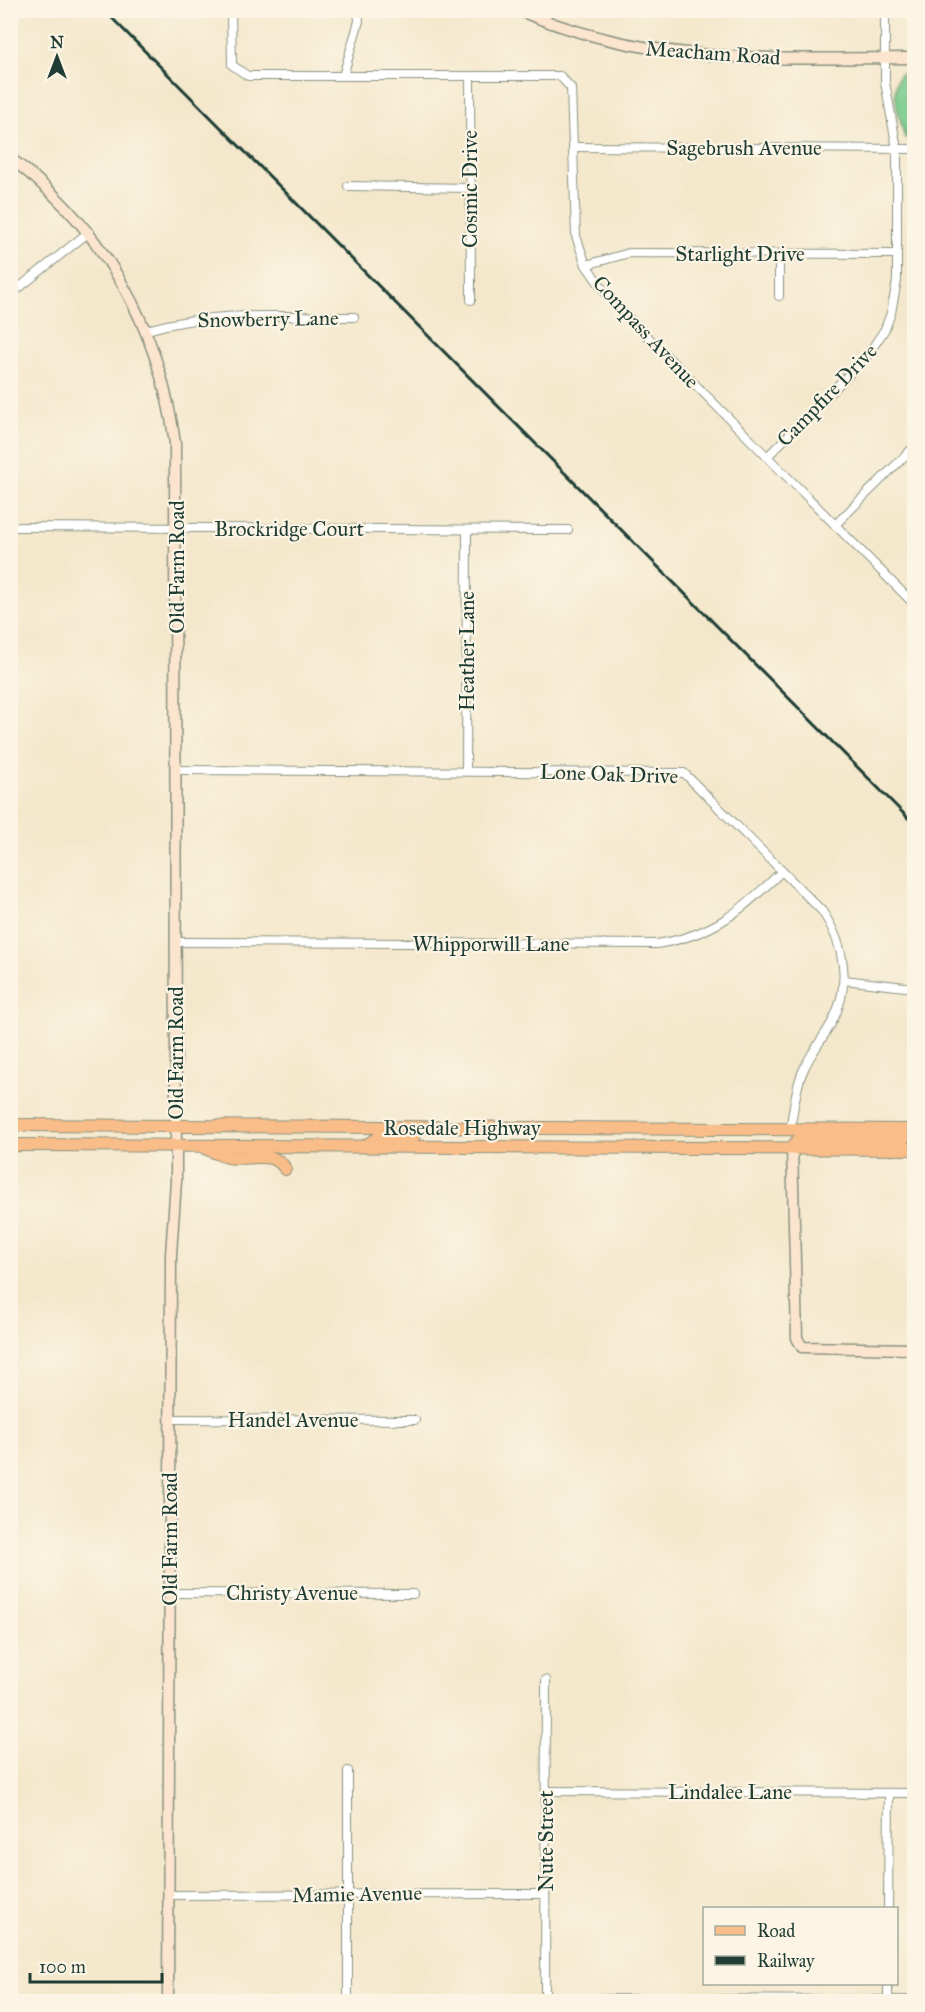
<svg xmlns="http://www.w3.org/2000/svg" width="925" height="2012" font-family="'IM FELL Great Primer',serif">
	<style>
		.green { fill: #79ca8c; stroke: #4c8460; stroke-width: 1.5 }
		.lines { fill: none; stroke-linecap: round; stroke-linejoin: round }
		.street-casing { stroke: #8a9280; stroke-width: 10 }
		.secondary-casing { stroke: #8a9280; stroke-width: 13 }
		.primary-casing { stroke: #8a9280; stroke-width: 14 }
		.street { stroke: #fff; stroke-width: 8 }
		.secondary { stroke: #fce5cf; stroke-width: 10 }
		.primary { stroke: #f8bd88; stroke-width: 12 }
		.rail { stroke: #1f3d34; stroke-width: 3 }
		.labels { text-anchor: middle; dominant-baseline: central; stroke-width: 4.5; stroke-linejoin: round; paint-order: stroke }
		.street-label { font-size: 21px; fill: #1f3d34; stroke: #fcf5e5 }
	</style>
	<rect width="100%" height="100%" fill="#fcf5e5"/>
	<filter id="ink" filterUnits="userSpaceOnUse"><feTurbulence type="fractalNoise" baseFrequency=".0167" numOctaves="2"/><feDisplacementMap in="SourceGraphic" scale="12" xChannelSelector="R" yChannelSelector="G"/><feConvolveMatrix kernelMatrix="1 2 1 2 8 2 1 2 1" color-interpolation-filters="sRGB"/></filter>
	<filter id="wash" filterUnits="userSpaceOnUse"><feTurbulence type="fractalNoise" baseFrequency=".008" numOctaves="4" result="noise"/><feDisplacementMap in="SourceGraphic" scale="24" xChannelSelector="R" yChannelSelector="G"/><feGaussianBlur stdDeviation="1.35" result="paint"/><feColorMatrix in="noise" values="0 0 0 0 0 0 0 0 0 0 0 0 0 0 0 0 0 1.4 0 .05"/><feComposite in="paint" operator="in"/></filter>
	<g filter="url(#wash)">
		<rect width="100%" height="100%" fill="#f4e8cc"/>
		<path class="green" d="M900,74H914V136L905,138C900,118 889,92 900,74Z"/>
	</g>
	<g filter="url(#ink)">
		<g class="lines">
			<defs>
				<g id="street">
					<path d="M231,10L232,65L248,76H560L571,88L576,236L586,265L609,298L914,604"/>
					<path d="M343,76L359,21L358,10"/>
					<path d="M470,77L471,300"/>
					<path d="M573,147L914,149"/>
					<path d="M348,186L470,188"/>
					<path d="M586,265L629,253L897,254"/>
					<path d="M10,295L89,232"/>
					<path d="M779,296V254"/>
					<path d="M147,330C214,310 285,317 354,317"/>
					<path d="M767,457L867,356L885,329L891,313L897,281V149L885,82V10"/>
					<path d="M835,525L914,447"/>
					<path d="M10,527L568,530"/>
					<path d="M177,770L684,773L822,911C845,945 852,986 831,1024C822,1040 810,1054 803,1071C795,1088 794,1110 790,1129"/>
					<path d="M466,771L467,530"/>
					<path d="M176,942L657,944C714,935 742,910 782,871"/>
					<path d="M844,980L914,988"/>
					<path d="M170,1419L415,1420"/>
					<path d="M170,1593L413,1594"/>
					<path d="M546,1791L914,1793"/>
					<path d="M169,1895L545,1894"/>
					<path d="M888,1908L889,1793"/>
					<path d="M545,1999L914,2000"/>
					<path d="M348,2002V1771"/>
					<path d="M545,2002L546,1680"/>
					<path d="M888,2002V1984"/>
				</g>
				<g id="secondary">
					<path d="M518,10C651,67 773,58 914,58"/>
					<path d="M10,158C105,228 159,328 175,443L176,1181L171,1254L168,2002"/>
					<path d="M792,1148L797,1338L802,1347L914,1349"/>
				</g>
				<g id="primary">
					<path d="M10,1125L914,1130"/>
					<path d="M10,1145L914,1149"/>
					<path d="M365,1146L378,1138L414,1136"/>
					<path d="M205,1148C212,1151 220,1155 228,1157C245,1161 276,1149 285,1169"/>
					<path d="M792,1148L797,1141L807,1138H904"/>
				</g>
			</defs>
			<use href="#street" class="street-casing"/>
			<use href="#secondary" class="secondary-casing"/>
			<use href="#primary" class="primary-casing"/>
			<use href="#street" class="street"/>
			<use href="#secondary" class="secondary"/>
			<use href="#primary" class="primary"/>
			<path class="rail" d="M104,10L914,824"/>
		</g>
	</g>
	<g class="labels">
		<g class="street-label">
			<text transform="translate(713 53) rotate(4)">Meacham Road</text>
			<text x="744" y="148">Sagebrush Avenue</text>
			<text transform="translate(470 189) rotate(-90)">Cosmic Drive</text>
			<text x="740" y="254">Starlight Drive</text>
			<text transform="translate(268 319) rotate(-1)">Snowberry Lane</text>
			<text transform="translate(646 332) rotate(47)">Compass Avenue</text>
			<text transform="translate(827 395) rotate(-46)">Campfire Drive</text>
			<text x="289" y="529">Brockridge Court</text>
			<text transform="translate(177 567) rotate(-90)">Old Farm Road</text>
			<text transform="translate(467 651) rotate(-90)">Heather Lane</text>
			<text transform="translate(609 774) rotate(2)">Lone Oak Drive</text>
			<text x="491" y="944">Whipporwill Lane</text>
			<text transform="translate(176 1053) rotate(-90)">Old Farm Road</text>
			<text x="462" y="1128">Rosedale Highway</text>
			<text x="293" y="1420">Handel Avenue</text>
			<text transform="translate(170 1539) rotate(-90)">Old Farm Road</text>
			<text x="292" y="1593">Christy Avenue</text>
			<text x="730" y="1792">Lindalee Lane</text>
			<text transform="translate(546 1841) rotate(-90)">Nute Street</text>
			<text transform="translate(357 1894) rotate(-1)">Mamie Avenue</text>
		</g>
	</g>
	<rect width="925" height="2012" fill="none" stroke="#fcf5e5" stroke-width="36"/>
	<rect x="703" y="1907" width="195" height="78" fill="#fcf5e5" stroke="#a4ab9e" stroke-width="1.5"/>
	<rect x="715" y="1926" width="30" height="9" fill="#f8bd88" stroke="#a4ab9e" stroke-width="1.5"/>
	<text x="757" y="1937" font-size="18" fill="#1f3d34">Road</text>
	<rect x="715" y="1956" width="30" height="9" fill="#1f3d34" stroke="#a4ab9e" stroke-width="1.5"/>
	<text x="757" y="1967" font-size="18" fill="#1f3d34">Railway</text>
	<g transform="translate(57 57)" stroke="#fcf5e5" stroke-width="4.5" paint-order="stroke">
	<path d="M0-4.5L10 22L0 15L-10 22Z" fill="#1f3d34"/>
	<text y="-9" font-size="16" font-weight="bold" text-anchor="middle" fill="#1f3d34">N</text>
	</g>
	<path d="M30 1973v9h132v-9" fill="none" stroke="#1f3d34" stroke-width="3"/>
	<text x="39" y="1973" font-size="18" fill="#1f3d34" stroke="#fcf5e5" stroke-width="4.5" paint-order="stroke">100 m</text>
</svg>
